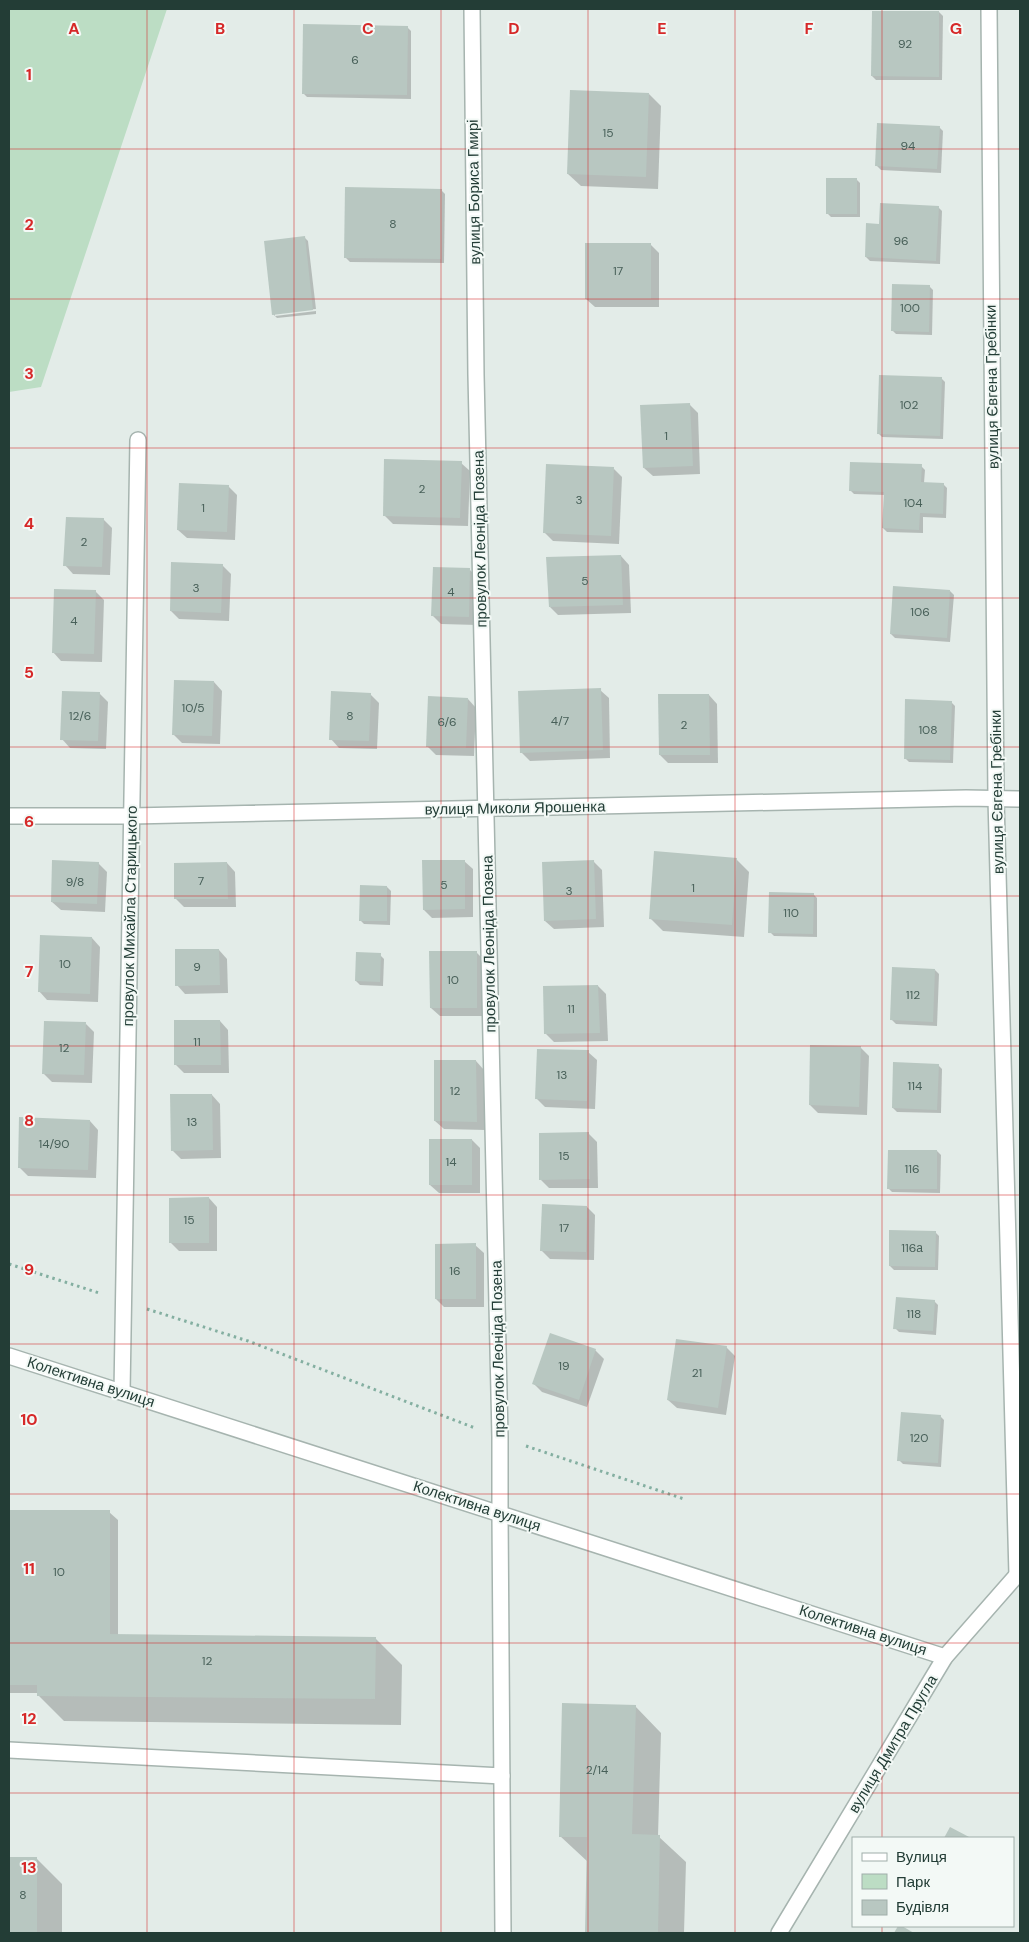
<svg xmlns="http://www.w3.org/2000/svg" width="1029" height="1942" font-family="'DM Sans',sans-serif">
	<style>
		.green { fill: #bcddc4 }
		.shadow { fill: #0003 }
		.building { fill: #b8c7c1 }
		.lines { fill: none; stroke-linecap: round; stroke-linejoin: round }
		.service-casing { stroke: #a6b4af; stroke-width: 18 }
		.minor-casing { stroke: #a6b4af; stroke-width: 18 }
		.path { stroke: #84afa1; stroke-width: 3; stroke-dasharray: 2.5 4; stroke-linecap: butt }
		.service { stroke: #fff; stroke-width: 15 }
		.minor { stroke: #fff; stroke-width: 15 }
		.grid { fill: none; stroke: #d62828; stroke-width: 1; stroke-opacity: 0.55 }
		.labels { text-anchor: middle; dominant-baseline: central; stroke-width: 4; stroke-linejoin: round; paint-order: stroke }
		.number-label { font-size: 12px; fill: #486059 }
		.street-label { font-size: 15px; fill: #233d36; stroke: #f3f9f6 }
		.grid-label { font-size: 16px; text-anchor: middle; font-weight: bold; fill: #d62828; stroke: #f3f9f6; stroke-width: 4; stroke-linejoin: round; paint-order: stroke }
	</style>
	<rect width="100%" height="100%" fill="#e3ece8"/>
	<path class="green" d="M9,9H167L41,387L9,392Z"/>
	<g class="shadow">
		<path d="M939,12L943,16L942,80H876L872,76Z"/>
		<path d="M407,27L411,31V99L307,97L303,93Z"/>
		<path d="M649,94L661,106L658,189L581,186L568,174Z"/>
		<path d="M939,127L943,131L941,173L881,170L877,166Z"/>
		<path d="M856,179L860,183V217H831L827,213Z"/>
		<path d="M441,190L445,194L444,263L350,262L346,258Z"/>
		<path d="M938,207L942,211L940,264L870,261L866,257L881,225Z"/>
		<path d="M304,237L308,241L316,309L275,313V316L316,311V314L277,318L273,314Z"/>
		<path d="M650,244L659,253V307H595L586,299Z"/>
		<path d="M929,286L933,290L932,335L896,334L892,330Z"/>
		<path d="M941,378L945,382L943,439L882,437L878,433Z"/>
		<path d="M690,405L698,413L700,474L653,476L644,468Z"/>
		<path d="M461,463L470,471L468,526L393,524L384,515Z"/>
		<path d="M921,466L925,470L924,483L943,484L947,488L946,518L923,517V533L887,532L883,528L885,495L854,494L850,490Z"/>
		<path d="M614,469L622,477L619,544L553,541L544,532Z"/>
		<path d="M228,486L237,495L235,540L187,538L178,530Z"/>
		<path d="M103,519L112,528L110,575L73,574L65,565Z"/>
		<path d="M621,556L629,565L631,613L558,615L550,607Z"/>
		<path d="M222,565L231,574L229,621L179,619L171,611Z"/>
		<path d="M470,570L478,578L477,625L441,624L432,615Z"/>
		<path d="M95,591L104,600L102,662L61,661L53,652Z"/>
		<path d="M950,591L954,595L950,642L895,638L891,634Z"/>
		<path d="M214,682L222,691L220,744L182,743L173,734Z"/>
		<path d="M600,690L609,698L610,758L530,761L521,752Z"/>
		<path d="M99,693L108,702L106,749L70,748L62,739Z"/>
		<path d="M370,694L379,703L377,749L339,748L331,739Z"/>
		<path d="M709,695L717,704L718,763H668L660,755Z"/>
		<path d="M468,699L476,708L474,756L436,755L427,746Z"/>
		<path d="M951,702L955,706L953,763L909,762L905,758Z"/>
		<path d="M736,859L749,872L744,937L663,931L650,918Z"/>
		<path d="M464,861L473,869V917L432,918L424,910Z"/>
		<path d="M594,862L602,870L604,927L554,929L545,921Z"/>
		<path d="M98,863L107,872L105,912L61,910L52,902Z"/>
		<path d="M227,863L235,872L236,907H184L175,898Z"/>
		<path d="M387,887L391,891L390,925L364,924L360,920Z"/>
		<path d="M813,894L817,898V937L774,936L770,932Z"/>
		<path d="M92,938L100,947L98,1002L47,1000L39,991Z"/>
		<path d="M219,950L227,959L228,993L185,994L177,985Z"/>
		<path d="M476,952L485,961V1016H440L431,1008Z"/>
		<path d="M380,955L384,959L383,986L360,985L356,981Z"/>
		<path d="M935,970L939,974L937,1026L896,1024L892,1020Z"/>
		<path d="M598,986L606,994L608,1041L554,1042L546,1034Z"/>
		<path d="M220,1021L228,1030L229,1073H184L176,1065Z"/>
		<path d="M86,1024L94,1032L92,1083L52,1082L43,1073Z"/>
		<path d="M860,1047L869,1056L867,1115L818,1113L810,1105Z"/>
		<path d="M588,1052L597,1060L595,1109L545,1107L537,1099Z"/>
		<path d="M476,1061L484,1070L485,1130L444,1129L435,1121Z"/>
		<path d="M938,1065L942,1069L941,1113L897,1112L893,1108Z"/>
		<path d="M212,1095L220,1104L221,1158L181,1159L172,1150Z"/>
		<path d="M90,1121L98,1130L96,1178L28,1176L19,1167Z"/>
		<path d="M588,1133L597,1142L598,1188H549L541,1180Z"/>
		<path d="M472,1140L480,1148V1193H439L430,1185Z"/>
		<path d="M937,1151L941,1155L940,1193L892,1192L888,1188Z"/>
		<path d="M209,1198L217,1207V1251H179L170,1242Z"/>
		<path d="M587,1207L595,1215L594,1260L550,1259L541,1250Z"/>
		<path d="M935,1232L939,1236L938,1270H894L890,1266Z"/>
		<path d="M475,1245L484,1253V1307H444L436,1299Z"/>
		<path d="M934,1301L938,1305L936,1335L899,1332L895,1328Z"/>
		<path d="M726,1347L735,1356L726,1415L677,1408L668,1400Z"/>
		<path d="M595,1350L604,1359L587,1407L542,1392L533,1383Z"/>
		<path d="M940,1416L944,1420L941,1467L903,1464L899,1460Z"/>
		<path d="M9,1512H109L118,1520V1636L376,1639L402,1665L401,1725L64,1721L38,1695V1693H9Z"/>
		<path d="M635,1706L661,1733L658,1836L686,1862L684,1933H586L588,1862L560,1836Z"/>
		<path d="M9,1858H36L62,1884V1933H9Z"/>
	</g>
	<g class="building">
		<path d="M872,11H939V77L871,76Z"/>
		<path d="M303,24L408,26L407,95L302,94Z"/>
		<path d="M570,90L649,93L646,177L567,174Z"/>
		<path d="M877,123L940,126L937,169L875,166Z"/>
		<rect x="826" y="178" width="31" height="36"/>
		<path d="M345,187L442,189L441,259L344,258Z"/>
		<path d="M880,203L939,206L936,261L865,257L866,223L879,224Z"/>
		<path d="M305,236L313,310L272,315L264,241Z"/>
		<rect x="585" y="243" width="66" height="56"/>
		<path d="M892,284L930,285L929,332L891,331Z"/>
		<path d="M879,375L942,377L940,436L877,434Z"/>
		<path d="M690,403L693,466L643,468L640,405Z"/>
		<path d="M384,459L462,461L460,518L383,516Z"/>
		<path d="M850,462L922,464L921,482L944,483L943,514L920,513L919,530L882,528L884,492L849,491Z"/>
		<path d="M546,464L614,467L611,536L543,533Z"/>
		<path d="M179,483L229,485L227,532L177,530Z"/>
		<path d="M66,517L104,518L102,567L63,566Z"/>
		<path d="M621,555L623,605L549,607L546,557Z"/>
		<path d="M171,562L223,564L221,613L170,611Z"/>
		<path d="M433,567L470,568L469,617L431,616Z"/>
		<path d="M893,586L950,590L947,638L890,634Z"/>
		<path d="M54,589L96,590L94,654L52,653Z"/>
		<path d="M174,680L214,681L212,736L172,735Z"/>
		<path d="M601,688L603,750L520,753L518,691Z"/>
		<path d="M62,691L100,692L98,741L60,740Z"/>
		<path d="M331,691L371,693L369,741L329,740Z"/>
		<path d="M658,694H709L710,755H659Z"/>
		<path d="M428,696L468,698L466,748L426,747Z"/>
		<path d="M905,699L952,701L950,760L904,759Z"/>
		<path d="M654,851L737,858L732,925L649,919Z"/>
		<path d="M52,860L99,862L97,904L51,902Z"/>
		<path d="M422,860H465V909L423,910Z"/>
		<path d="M594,860L596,919L544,921L542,862Z"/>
		<path d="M227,862L228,899H174V863Z"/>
		<path d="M360,885L387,886V921H359Z"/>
		<path d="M769,892L814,893L813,934L768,933Z"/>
		<path d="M40,935L92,937L90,994L38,992Z"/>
		<path d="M175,949H219L220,985L175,986Z"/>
		<path d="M429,951H477V1008H430Z"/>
		<path d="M356,952L381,953L380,982L355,981Z"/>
		<path d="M892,967L935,969L933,1022L890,1020Z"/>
		<path d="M598,985L600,1033L544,1034L543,986Z"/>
		<path d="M174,1020H220L221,1065H174Z"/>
		<path d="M44,1021L86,1022L84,1075L42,1074Z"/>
		<path d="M810,1045L861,1046L859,1107L809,1105Z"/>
		<path d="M537,1049L589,1050L587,1101L535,1099Z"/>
		<path d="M434,1060H476L477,1122L434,1121Z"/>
		<path d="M893,1062L939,1064L937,1110L892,1108Z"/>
		<path d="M170,1094H212L213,1150L171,1151Z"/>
		<path d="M19,1117L90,1120L88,1170L18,1168Z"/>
		<path d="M589,1132L590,1179L539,1180V1133Z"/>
		<rect x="429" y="1139" width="43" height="46"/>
		<path d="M888,1150H937V1189H887Z"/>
		<path d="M209,1197V1243H169V1198Z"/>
		<path d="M542,1204L587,1206L586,1252L540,1251Z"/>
		<path d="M889,1230L936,1231L935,1267L889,1266Z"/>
		<path d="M476,1243V1299H435V1244Z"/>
		<path d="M896,1297L935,1300L933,1331L893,1329Z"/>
		<path d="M550,1333L596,1349L579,1400L532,1384Z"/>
		<path d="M676,1339L727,1346L718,1408L667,1400Z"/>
		<path d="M901,1412L941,1415L938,1463L897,1461Z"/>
		<path d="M9,1510H110V1634L376,1637L375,1699L37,1696V1685H9Z"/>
		<path d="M562,1703L636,1705L632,1834L660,1835L658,1933H585L587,1837H559Z"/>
		<path d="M950,1827L971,1838H944Z"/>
		<rect x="9" y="1857" width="28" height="76"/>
		<path d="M898,1926H902L914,1933H894Z"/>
	</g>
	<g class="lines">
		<defs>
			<g id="service">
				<path d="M500,1514L503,1933"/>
				<path d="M9,1750L502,1776"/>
			</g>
			<g id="minor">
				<path d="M472,9L476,375L500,1437V1514"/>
				<path d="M989,9L996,799L1017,1575"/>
				<path d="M9,816H132L966,798L1020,799"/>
				<path d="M9,1356L945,1657"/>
				<path d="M122,1392L138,440"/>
				<path d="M779,1933L945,1657L1017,1575"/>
			</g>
		</defs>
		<use href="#service" class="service-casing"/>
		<use href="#minor" class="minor-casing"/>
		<g class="path">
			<path d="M9,1264L99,1293"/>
			<path d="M147,1309L248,1341L475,1428"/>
			<path d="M526,1446L684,1499"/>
		</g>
		<use href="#service" class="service"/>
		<use href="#minor" class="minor"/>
	</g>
	<path class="grid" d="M147,9V1933M294,9V1933M441,9V1933M588,9V1933M735,9V1933M882,9V1838M9,149H1020M9,299H1020M9,448H1020M9,598H1020M9,747H1020M9,896H1020M9,1046H1020M9,1195H1020M9,1344H1020M9,1494H1020M9,1643H1020M9,1793H1020M882,1926V1933"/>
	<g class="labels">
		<g class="number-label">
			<text x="905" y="44">92</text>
			<text x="355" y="60">6</text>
			<text x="608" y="133">15</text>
			<text x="908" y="146">94</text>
			<text x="393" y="224">8</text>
			<text x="901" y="241">96</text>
			<text x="618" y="271">17</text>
			<text x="910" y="308">100</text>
			<text x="909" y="405">102</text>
			<text x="666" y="436">1</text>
			<text x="422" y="489">2</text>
			<text x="579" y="500">3</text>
			<text x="913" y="503">104</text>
			<text x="203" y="508">1</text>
			<text x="84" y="542">2</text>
			<text x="585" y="581">5</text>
			<text x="196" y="588">3</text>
			<text x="451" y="592">4</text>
			<text x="920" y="612">106</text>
			<text x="74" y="621">4</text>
			<text x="193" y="708">10/5</text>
			<text x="80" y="716">12/6</text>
			<text x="350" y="716">8</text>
			<text x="560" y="721">4/7</text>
			<text x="447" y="722">6/6</text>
			<text x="684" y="725">2</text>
			<text x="928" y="730">108</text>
			<text x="201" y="881">7</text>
			<text x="75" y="882">9/8</text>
			<text x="444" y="885">5</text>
			<text x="693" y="888">1</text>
			<text x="569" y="891">3</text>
			<text x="791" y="913">110</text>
			<text x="65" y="964">10</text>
			<text x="197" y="967">9</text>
			<text x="453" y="980">10</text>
			<text x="913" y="995">112</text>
			<text x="571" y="1009">11</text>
			<text x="197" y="1042">11</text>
			<text x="64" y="1048">12</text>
			<text x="562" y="1075">13</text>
			<text x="915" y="1086">114</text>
			<text x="455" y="1091">12</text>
			<text x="192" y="1122">13</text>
			<text x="54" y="1144">14/90</text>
			<text x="564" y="1156">15</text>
			<text x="451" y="1162">14</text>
			<text x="912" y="1169">116</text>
			<text x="189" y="1220">15</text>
			<text x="564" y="1228">17</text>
			<text x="912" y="1248">116а</text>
			<text x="455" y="1271">16</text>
			<text x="914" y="1314">118</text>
			<text x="564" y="1366">19</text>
			<text x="697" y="1373">21</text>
			<text x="919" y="1438">120</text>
			<text x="59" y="1572">10</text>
			<text x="207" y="1661">12</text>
			<text x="597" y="1770">2/14</text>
			<text x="23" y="1895">8</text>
		</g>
		<g class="street-label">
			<text transform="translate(474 192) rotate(-91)">вулиця Бориса Гмирі</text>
			<text transform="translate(992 387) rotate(-91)">вулиця Євгена Гребінки</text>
			<text transform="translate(480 539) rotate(-91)">провулок Леоніда Позена</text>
			<text transform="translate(997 792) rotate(-91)">вулиця Євгена Гребінки</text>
			<text transform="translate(515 808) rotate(-1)">вулиця Миколи Ярошенка</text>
			<text transform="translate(130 916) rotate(-89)">провулок Михайла Старицького</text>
			<text transform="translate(489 944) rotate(-91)">провулок Леоніда Позена</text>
			<text transform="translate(498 1349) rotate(-91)">провулок Леоніда Позена</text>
			<text transform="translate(91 1382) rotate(18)">Колективна вулиця</text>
			<text transform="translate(477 1506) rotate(18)">Колективна вулиця</text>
			<text transform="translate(863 1630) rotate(18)">Колективна вулиця</text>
			<text transform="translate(893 1744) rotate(-59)">вулиця Дмитра Пругла</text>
		</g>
	</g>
	<g class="grid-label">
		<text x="74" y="34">A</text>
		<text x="220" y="34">B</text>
		<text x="368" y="34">C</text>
		<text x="514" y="34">D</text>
		<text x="662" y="34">E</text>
		<text x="809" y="34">F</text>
		<text x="956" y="34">G</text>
		<text x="29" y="80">1</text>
		<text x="29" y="230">2</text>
		<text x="29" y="379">3</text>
		<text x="29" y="529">4</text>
		<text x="29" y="678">5</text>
		<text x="29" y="827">6</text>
		<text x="29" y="977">7</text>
		<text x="29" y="1126">8</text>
		<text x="29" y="1275">9</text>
		<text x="29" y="1425">10</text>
		<text x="29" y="1574">11</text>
		<text x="29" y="1724">12</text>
		<text x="29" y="1873">13</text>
	</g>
	<rect width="1029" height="1942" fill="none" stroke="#233d36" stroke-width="20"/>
	<rect x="852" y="1837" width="162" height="90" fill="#f3f9f6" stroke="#a0aea9"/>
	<rect x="862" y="1853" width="25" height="8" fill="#ffffff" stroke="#a0aea9"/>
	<text x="896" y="1862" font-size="15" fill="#233d36">Вулиця</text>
	<rect x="862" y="1874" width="25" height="15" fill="#bcddc4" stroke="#a0aea9"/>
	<text x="896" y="1887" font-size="15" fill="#233d36">Парк</text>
	<rect x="862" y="1900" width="25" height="15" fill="#b8c7c1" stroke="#a0aea9"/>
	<text x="896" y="1912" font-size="15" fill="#233d36">Будівля</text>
</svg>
